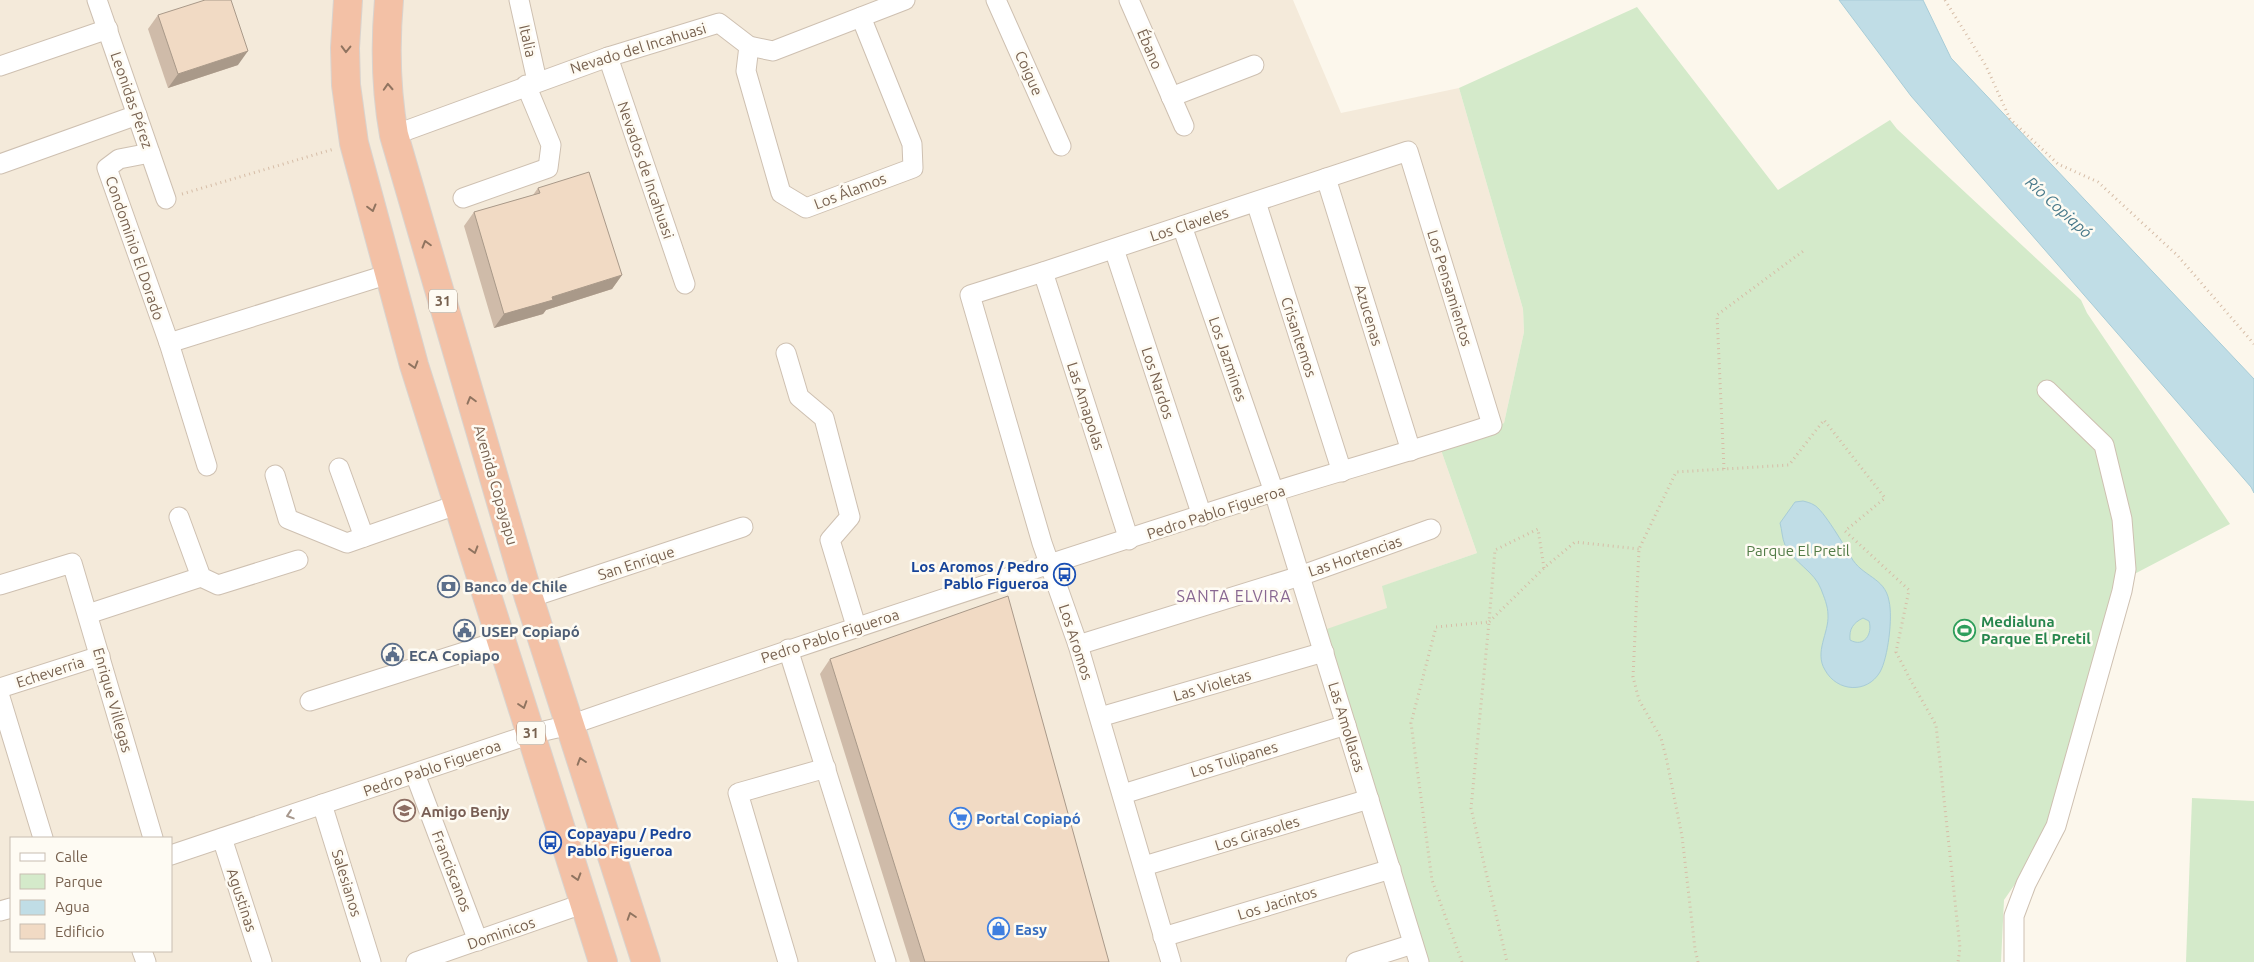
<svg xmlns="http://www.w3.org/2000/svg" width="2254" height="962" font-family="Ubuntu,sans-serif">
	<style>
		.residential { fill: #f4eada; fill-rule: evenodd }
		.green { fill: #d4eaca }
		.water { fill: #c0dde6; stroke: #a7ccd7; fill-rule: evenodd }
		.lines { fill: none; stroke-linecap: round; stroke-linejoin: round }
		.minor-casing { stroke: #cec0b1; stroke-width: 21 }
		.highway-casing { stroke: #d9d3ce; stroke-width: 30 }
		.path { stroke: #d6bda7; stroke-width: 3; stroke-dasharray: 1 4; stroke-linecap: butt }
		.minor { stroke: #fff; stroke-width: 19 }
		.highway { stroke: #f3c1a6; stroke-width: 28 }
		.wall { fill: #cfbba9 }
		.shaded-wall { fill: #a99989 }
		.building { fill: #f1dac4; stroke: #a99989 }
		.oneway { stroke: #907460 }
		.oneway2 { stroke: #a7988d }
		.labels { text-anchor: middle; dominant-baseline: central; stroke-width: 5; stroke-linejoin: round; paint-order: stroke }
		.shield { fill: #fefbf3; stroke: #a08f80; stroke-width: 1 }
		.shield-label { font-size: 14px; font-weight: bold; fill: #77614f }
		.street-label { font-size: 15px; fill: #77614f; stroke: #fefbf3 }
		.park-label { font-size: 15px; fill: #527c47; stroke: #fefbf3 }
		.transit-label { font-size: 15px; font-weight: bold; fill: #164399; stroke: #fefbf3; text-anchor: end }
		.service-label { font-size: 15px; font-weight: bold; fill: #4e5e75; stroke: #fefbf3; text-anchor: start }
		.leisure-label { font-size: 15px; font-weight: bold; fill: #27864d; stroke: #fefbf3; text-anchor: start }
		.education-label { font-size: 15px; font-weight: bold; fill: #785e54; stroke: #fefbf3; text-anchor: start }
		.shop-label { font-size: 15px; font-weight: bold; fill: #366cbe; stroke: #fefbf3; text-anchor: start }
		.water-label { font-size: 16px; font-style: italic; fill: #48798a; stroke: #fefbf3 }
		.neighbourhood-label { font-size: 16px; letter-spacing: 1px; fill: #886792; stroke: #fefbf3 }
	</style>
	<rect width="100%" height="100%" fill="#fcf7ec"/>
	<path class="residential" d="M0,0H1293L1341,113L1459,88L1523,309L1524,332L1504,423L1441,450L1477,553L1383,586L1387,608L1427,962H0ZM11,838H171V951H11Z"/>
	<g class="green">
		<path d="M1637,7L1778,190L1890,120L1897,129L2081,300L2087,313L2230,524L2119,582L2045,841L2004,900L2001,962H1427L1324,630L1387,608L1382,586L1477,553L1441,450L1504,423L1524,332L1523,309L1459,88Z"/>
		<path d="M2192,798L2254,801V962H2186Z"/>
	</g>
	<g class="water">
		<path d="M1839,0H1923L1951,58L2254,379V493L2251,487L1911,96Z"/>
		<path d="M1803,501C1807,502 1811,503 1814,505C1823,509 1845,547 1851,557C1862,577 1885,577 1889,601C1893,617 1888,658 1880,672C1867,694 1837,692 1825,670C1814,652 1829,633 1828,615C1828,606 1824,597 1821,589C1815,572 1793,562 1785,545C1782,538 1782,530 1780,523L1795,502ZM1863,618L1869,621C1873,634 1864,648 1850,640C1849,629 1853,623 1863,618Z"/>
	</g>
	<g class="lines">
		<defs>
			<g id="minor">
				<path d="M97,0L166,199"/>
				<path d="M519,0L537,81"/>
				<path d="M996,0L1061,146"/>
				<path d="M1129,0L1184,126"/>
				<path d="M749,46L746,71L781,193L806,208L913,168L912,144L861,17"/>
				<path d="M608,57L685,284"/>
				<path d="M0,66L108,29"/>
				<path d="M1171,97L1254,65"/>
				<path d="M394,135L608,57L719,23L749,46L773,51L905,0"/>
				<path d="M150,153L119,159L107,168L169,343L207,466"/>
				<path d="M0,164L137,115"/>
				<path d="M1326,178L1411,451"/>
				<path d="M463,198L548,168L551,145L526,85"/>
				<path d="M1256,202L1342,472"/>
				<path d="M1182,226L1274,492L1419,962"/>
				<path d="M1114,249L1202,516"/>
				<path d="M1043,272L1129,540"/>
				<path d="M169,343L389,274"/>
				<path d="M786,353L799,397L824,418L850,517L830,540L856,626"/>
				<path d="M339,468L364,537"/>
				<path d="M275,475L288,519L347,543L459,504"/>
				<path d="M179,517L201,577L218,585L298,560"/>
				<path d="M0,585L72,563L153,838"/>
				<path d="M529,598L743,527"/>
				<path d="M88,614L201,577"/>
				<path d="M1078,645L1300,576L1431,529"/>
				<path d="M788,649L886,962"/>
				<path d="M0,688L100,656"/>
				<path d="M0,697L43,838"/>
				<path d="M310,701L502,640"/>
				<path d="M1100,717L1324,652"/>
				<path d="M415,774L478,941"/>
				<path d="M1123,794L1346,725"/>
				<path d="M322,804L371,962"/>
				<path d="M222,838L262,962"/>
				<path d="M171,855L531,734L570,725C803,644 1038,567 1273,492C1346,469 1419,449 1492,425L1408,151L1043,272L970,295L1042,543L1078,645L1171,962"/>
				<path d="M1144,866L1369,799"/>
				<path d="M0,911L11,908"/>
				<path d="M1163,937L1391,869"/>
				<path d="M142,951L146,962"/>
				<path d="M416,962L585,903"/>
				<path d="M788,962L738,793L826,768"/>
				<path d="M1356,962L1413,944"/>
				<path d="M2014,962V916L2026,884L2056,826L2122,591L2126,569L2122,519L2104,445L2047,390"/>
			</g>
			<g id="highway">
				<path d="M348,0L345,48L346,85L354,143L414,365L603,962"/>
				<path d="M389,0C385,45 386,91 394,135L529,598L646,962"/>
			</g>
		</defs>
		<use href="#minor" class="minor-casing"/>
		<use href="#highway" class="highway-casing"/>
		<g class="path">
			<path d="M1945,0L1986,66L2010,119L2058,164L2098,182L2178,256L2254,344"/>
			<path d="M182,194L334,149"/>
			<path d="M1724,469L1717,315L1806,249"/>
			<path d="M1544,568L1538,529L1495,550L1489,622L1544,568L1575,542L1639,549"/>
			<path d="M1462,962L1432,880L1411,723L1436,627L1489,622L1471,808L1507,962"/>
			<path d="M1698,962L1695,949L1682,836L1666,757L1661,738L1639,700L1633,677L1639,549L1676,472L1789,465L1824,420L1885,498L1845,531L1909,590L1896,652L1911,681L1936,725L1960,948L1958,962"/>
		</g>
		<use href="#minor" class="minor"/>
		<use href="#highway" class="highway"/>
	</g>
	<g class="wall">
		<path d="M158,15L238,65L168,88L148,29Z"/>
		<path d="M538,188L622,275L612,289L546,310L543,314L494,328L464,226L474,212L533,195Z"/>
		<path d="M830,659L1109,962H910L820,674Z"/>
	</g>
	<g class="shaded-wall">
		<path d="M248,51L238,65L168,88L178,74Z"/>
		<path d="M622,275L612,289L546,310L543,314L494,328L504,314L552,297Z"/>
	</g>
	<g class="building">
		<path d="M205,0H231L248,51L178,74L158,15Z"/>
		<path d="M589,172L622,275L552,297L553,300L504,314L474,212L540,193L538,188Z"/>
		<path d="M1008,596L1109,962H925L830,659Z"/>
	</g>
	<defs><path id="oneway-chevron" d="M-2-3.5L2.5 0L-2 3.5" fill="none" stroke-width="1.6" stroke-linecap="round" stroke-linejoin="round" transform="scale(1.25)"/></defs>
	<g class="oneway">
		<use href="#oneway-chevron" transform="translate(346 49) rotate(91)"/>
		<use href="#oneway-chevron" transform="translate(388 87) rotate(-93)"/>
		<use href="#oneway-chevron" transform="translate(372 208) rotate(75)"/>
		<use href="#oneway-chevron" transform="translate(426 244) rotate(-106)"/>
		<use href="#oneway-chevron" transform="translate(414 365) rotate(73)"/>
		<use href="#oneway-chevron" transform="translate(471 400) rotate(-106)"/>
		<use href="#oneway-chevron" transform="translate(474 550) rotate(73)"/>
		<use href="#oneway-chevron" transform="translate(523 705) rotate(72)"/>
		<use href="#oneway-chevron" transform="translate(581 761) rotate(-108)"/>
		<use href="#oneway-chevron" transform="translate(577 877) rotate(73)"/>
		<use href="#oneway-chevron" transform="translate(631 916) rotate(-108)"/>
	</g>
	<use class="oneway2" href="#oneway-chevron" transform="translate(290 815) rotate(162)"/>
	<defs>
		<symbol id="bus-ring" viewBox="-11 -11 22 22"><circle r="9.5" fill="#fefbf3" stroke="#1a4fb4" stroke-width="1.5"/><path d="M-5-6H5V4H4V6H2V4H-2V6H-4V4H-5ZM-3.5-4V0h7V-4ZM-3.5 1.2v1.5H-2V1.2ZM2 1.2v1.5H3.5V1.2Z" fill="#1a4fb4"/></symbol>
		<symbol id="bank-ring" viewBox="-11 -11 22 22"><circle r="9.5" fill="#fefbf3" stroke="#5c6f8a" stroke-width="1.5"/><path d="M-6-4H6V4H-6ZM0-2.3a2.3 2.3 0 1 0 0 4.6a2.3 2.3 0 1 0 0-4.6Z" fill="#5c6f8a"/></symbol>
		<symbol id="stadium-ring" viewBox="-11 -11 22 22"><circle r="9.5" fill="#fefbf3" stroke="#2e9e5b" stroke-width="1.5"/><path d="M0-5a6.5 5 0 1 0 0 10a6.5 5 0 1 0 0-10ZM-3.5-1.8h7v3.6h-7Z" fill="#2e9e5b"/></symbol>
		<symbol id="civic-ring" viewBox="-11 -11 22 22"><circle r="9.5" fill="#fefbf3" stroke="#5c6f8a" stroke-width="1.5"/><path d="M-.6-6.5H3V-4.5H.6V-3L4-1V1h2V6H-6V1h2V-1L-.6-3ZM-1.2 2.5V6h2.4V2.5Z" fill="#5c6f8a"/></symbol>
		<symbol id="school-ring" viewBox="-11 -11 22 22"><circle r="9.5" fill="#fefbf3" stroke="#8d6e63" stroke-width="1.5"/><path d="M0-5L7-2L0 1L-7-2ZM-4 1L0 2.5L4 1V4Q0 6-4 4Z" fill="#8d6e63"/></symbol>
		<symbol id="supermarket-ring" viewBox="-11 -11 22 22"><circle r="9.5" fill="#fefbf3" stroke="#3f7fe0" stroke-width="1.5"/><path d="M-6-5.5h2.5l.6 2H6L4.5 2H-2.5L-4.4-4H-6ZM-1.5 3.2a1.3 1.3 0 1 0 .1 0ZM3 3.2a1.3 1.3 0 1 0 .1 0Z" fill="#3f7fe0"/></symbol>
		<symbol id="shop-ring" viewBox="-11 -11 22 22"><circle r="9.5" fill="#fefbf3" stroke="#3f7fe0" stroke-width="1.5"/><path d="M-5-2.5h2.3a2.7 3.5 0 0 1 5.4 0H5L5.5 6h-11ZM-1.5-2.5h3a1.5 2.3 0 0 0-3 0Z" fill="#3f7fe0"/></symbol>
	</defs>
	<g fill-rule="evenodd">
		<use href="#bus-ring" x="1052" y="562" width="25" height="25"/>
		<use href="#bank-ring" x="436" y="574" width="25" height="25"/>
		<use href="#stadium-ring" x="1952" y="618" width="25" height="25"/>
		<use href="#civic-ring" x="452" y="618" width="25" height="25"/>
		<use href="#civic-ring" x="380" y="642" width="25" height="25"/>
		<use href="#school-ring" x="392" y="798" width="25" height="25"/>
		<use href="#supermarket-ring" x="948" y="806" width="25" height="25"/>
		<use href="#bus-ring" x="538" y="830" width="25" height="25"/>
		<use href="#shop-ring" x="986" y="916" width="25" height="25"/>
	</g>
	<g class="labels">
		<g class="shield">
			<rect x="429" y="289.5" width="28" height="23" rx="4"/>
			<rect x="517" y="721.5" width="28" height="23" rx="4"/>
		</g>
		<g class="shield-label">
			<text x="443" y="301">31</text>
			<text x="531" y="733">31</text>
		</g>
		<g class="street-label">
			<text transform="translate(528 41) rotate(77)">Italia</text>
			<text transform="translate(638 48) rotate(-17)">Nevado del Incahuasi</text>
			<text transform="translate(1150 49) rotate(67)">Ébano</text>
			<text transform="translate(1029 73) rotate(66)">Coigue</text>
			<text transform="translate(132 100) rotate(71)">Leonidas Pérez</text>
			<text transform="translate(646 170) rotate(71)">Nevados de Incahuasi</text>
			<text transform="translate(850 191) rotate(-21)">Los Álamos</text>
			<text transform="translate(1189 224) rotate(-18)">Los Claveles</text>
			<text transform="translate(135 248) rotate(71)">Condominio El Dorado</text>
			<text transform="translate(1450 288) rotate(73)">Los Pensamientos</text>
			<text transform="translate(1369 315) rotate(73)">Azucenas</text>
			<text transform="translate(1299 337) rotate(72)">Crisantemos</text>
			<text transform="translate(1228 359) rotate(71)">Los Jazmines</text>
			<text transform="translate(1158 383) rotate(72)">Los Nardos</text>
			<text transform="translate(1086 406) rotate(72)">Las Amapolas</text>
			<text transform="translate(496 485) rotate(74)">Avenida Copayapu</text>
			<text transform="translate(1216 512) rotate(-18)">Pedro Pablo Figueroa</text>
			<text transform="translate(1355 556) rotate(-19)">Las Hortencias</text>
			<text transform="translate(636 563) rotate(-18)">San Enrique</text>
			<text transform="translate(830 636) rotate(-18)">Pedro Pablo Figueroa</text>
			<text transform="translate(1076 642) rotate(72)">Los Aromos</text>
			<text transform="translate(50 672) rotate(-18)">Echeverria</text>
			<text transform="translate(1212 685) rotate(-16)">Las Violetas</text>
			<text transform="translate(113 700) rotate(74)">Enrique Villegas</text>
			<text transform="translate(1347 727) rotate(73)">Las Amollacas</text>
			<text transform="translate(1234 759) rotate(-17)">Los Tulipanes</text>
			<text transform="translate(432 768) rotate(-19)">Pedro Pablo Figueroa</text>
			<text transform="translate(1257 833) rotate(-17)">Los Girasoles</text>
			<text transform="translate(452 871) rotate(69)">Franciscanos</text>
			<text transform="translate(347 883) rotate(73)">Salesianos</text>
			<text transform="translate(242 900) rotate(72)">Agustinas</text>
			<text transform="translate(1277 903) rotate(-17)">Los Jacintos</text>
			<text transform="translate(501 933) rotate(-19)">Dominicos</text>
		</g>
		<g class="park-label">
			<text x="1798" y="550">Parque El Pretil</text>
		</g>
		<g class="transit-label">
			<text x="1049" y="566">Los Aromos / Pedro<tspan x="1049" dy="17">Pablo Figueroa</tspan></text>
			<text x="567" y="833" text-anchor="start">Copayapu / Pedro<tspan x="567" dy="17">Pablo Figueroa</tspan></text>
		</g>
		<g class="service-label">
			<text x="464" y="586">Banco de Chile</text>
			<text x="481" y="631">USEP Copiapó</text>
			<text x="409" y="655">ECA Copiapo</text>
		</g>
		<g class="leisure-label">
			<text x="1981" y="621">Medialuna<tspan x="1981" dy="17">Parque El Pretil</tspan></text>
		</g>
		<g class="education-label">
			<text x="421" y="811">Amigo Benjy</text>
		</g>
		<g class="shop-label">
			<text x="976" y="818">Portal Copiapó</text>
			<text x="1015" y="929">Easy</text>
		</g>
		<g class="water-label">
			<text transform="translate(2059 207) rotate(42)">Río Copiapó</text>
		</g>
		<g class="neighbourhood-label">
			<text x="1234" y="596">SANTA ELVIRA</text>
		</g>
	</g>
	<rect x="10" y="837" width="162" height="115" fill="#fefbf3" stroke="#c8bdb1"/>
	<rect x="20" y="853" width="25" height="8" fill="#ffffff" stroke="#c8bdb1"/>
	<text x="55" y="862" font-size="15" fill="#77614f">Calle</text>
	<rect x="20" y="874" width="25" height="15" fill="#d4eaca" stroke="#c8bdb1"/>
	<text x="55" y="887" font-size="15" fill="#77614f">Parque</text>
	<rect x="20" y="900" width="25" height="15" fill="#c0dde6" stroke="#c8bdb1"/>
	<text x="55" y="912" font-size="15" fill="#77614f">Agua</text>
	<rect x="20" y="924" width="25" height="15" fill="#f1dac4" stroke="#c8bdb1"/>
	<text x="55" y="937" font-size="15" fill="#77614f">Edificio</text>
</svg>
